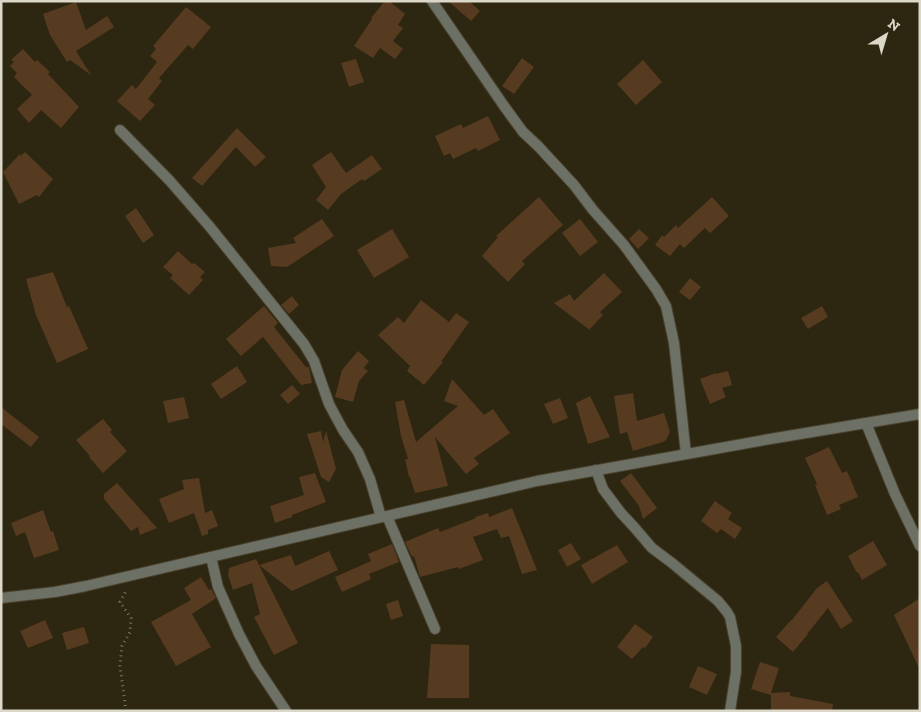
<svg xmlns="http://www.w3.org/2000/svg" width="921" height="712" font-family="'Zilla Slab',serif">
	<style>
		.building { fill: #563b20 }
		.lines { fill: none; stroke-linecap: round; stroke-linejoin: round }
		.street-casing { stroke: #49422e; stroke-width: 12 }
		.path { stroke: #7c7764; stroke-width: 3; stroke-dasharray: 1 4; stroke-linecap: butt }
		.street { stroke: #6d7065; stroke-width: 10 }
	</style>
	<rect width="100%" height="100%" fill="#2d2610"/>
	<g class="building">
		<path d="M385,1H389L405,14L398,25L403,28L393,41L403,49L395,59L380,48L373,58L354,46L372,19L371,18Z"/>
		<path d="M448,1H469L480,11L471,21Z"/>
		<path d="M76,2L86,30L107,16L114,27L76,51L91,75L70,60L67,62L50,35L43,14Z"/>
		<path d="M186,7L211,27L193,49L188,45L159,78L162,81L148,99L155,105L140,121L117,101L132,85L136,89L157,62L150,56L156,49L153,46Z"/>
		<path d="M23,49L35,62L37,60L50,72L48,74L79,107L61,128L41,110L29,123L17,109L32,95L14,77L17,73L10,66L14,62L11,60Z"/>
		<path d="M522,58L534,67L514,94L502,86Z"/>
		<path d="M356,59L364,82L349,87L341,63Z"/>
		<path d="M643,60L662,82L636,105L617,84Z"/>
		<path d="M488,116L500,140L478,151L476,148L453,159L450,153L444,156L435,136L461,124L463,128Z"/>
		<path d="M237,128L266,157L255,167L236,147L202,186L192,178Z"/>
		<path d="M25,152L53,179L39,197L37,195L19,204L3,172L20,154L21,156Z"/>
		<path d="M331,152L346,173L372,155L382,169L364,181L362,179L341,194L328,210L316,200L326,187L312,165Z"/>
		<path d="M539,197L563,225L522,261L525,264L508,282L482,256L498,237L496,236Z"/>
		<path d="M712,197L729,216L710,233L705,228L684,248L680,244L670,256L655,245L662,235L664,237L676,225L678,228Z"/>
		<path d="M136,208L154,235L143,243L125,216Z"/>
		<path d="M322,219L334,236L287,267L271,266L268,248L296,243L293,238Z"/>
		<path d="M580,219L598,242L580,256L562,233Z"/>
		<path d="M392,229L409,257L374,278L357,250Z"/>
		<path d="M639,229L649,238L638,249L629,239Z"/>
		<path d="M178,251L192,264L194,263L205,272L200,277L203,280L189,295L170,278L173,275L163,267Z"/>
		<path d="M53,272L67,307L69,306L88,349L57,363L36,315L26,279Z"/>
		<path d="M604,273L622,292L600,312L603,315L590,329L589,328L591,331L554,303L570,294L574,301Z"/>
		<path d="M690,278L701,287L690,300L679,292Z"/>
		<path d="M292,296L299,305L289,314L281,305Z"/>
		<path d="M421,300L449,322L456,313L469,322L441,362H443L424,385L407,371L410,366L378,335L398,317L404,323Z"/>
		<path d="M264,306L278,323L274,327L306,367H309L312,383L301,385L263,337L241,356L226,339Z"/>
		<path d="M822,306L828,317L808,329L801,318Z"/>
		<path d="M358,351L369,361L364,368L368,371L359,381L353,402L335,397L342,370Z"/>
		<path d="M237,366L247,382L221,399L211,384Z"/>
		<path d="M728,371L732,385L722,388L726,397L710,404L700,379L716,373V374Z"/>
		<path d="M452,379L484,415L493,409L510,433L474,458L479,464L466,474L435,437L448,486L415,493L410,477H409L405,459H408L401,436L395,402L404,400L416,442L458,406L444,401Z"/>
		<path d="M292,385L300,394L288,404L280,395Z"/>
		<path d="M633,393L637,421L664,413L670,432L666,440L663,442L633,451L627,432L620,434L614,396Z"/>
		<path d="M590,396L610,437L588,444L576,403Z"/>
		<path d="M184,397L189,418L168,423L163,401Z"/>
		<path d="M560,398L568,418L553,424L544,404Z"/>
		<path d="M1,407L39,437L31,447L1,424Z"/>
		<path d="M103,419L112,430L110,432L127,451L103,473L89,457L90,456L76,440Z"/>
		<path d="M321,431L323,442L326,431L336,469L329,482L321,477L307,434Z"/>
		<path d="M829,447L842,473L847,471L858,497L839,505L841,509L827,515L815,485L817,484L805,458Z"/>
		<path d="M315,473L326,502L292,515V517L275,523L270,506L304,495L299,477Z"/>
		<path d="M631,473L657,508L643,519L639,506L620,481Z"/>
		<path d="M199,478L205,513L212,510L218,526L208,530V534L202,536L194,513L169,523L159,499L184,489L182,480Z"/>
		<path d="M117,483L157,528L140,535L138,527L131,531L104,499V494Z"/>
		<path d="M715,501L732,513L728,519L742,528L735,539L721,529L717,533L701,521Z"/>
		<path d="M512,508L537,570L522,574L509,536L501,538L497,529L473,537L483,560L459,569L458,567L420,577L414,556L412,557L405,542L438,528L440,532L476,518L475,517L488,513L489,517Z"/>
		<path d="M43,510L51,532L53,531L59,550L34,558L25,532L16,536L11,523Z"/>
		<path d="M873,541L887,565L862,580L858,572L857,573L848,556Z"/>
		<path d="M571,543L581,559L567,567L558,550Z"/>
		<path d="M392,544L399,562L369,574L371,579L342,592L335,577L371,561L368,554Z"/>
		<path d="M617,545L628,562L592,584L581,565Z"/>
		<path d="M329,551L338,570L292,591L259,565L291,555L295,566Z"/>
		<path d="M256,559L298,643L274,655L254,617L260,614L252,583L233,590L228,575L229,568Z"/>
		<path d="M201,577L209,590L211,589L216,598L192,614L211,647L176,666L151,622L191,600L184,588Z"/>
		<path d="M827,581L853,621L841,629L828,608L807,634H808L793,652L776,637L791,620H792L817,588Z"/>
		<path d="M920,598V670L894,615Z"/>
		<path d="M398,600L403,616L391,620L386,604Z"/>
		<path d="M45,620L53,638L28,648L20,631Z"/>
		<path d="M635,624L653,637L645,648L643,647L632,659L617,647Z"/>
		<path d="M84,627L89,643L67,650L62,633Z"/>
		<path d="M431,644L469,645V698H427Z"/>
		<path d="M760,662L779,668L771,693L790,692V696L833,704L832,711H771V695L751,689Z"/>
		<path d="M698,666L717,674L707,695L689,687Z"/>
	</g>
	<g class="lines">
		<defs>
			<g id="street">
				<path d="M432,1L504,106L523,132L538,146L574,185L593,210L624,245L656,289L666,306L674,343L686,454"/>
				<path d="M120,130L170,181L210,227L304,344L314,361L329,404L343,430L358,452L370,479L381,517"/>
				<path d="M866,423L895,494L920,546"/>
				<path d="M596,470L603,489L621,513L634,527L652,548L672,563L718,601L727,612L730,617L736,646V672L730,711"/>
				<path d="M387,516L435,629"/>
				<path d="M211,557L218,587L239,634L256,666L286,711"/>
				<path d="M1,598L55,592L86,586L537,481L770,439L920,414"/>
			</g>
		</defs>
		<use href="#street" class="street-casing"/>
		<path class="path" d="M126,711L120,666L122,646L130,632L131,618L120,602L127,589"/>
		<use href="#street" class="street"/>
	</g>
	<rect width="921" height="712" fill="none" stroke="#dbd7c9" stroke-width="5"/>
	<g transform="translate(886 35) rotate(38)" stroke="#2d2610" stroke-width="4" paint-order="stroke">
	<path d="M0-4L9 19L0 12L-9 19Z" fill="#dbd7c9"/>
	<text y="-8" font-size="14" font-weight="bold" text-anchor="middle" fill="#dbd7c9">N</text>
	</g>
</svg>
